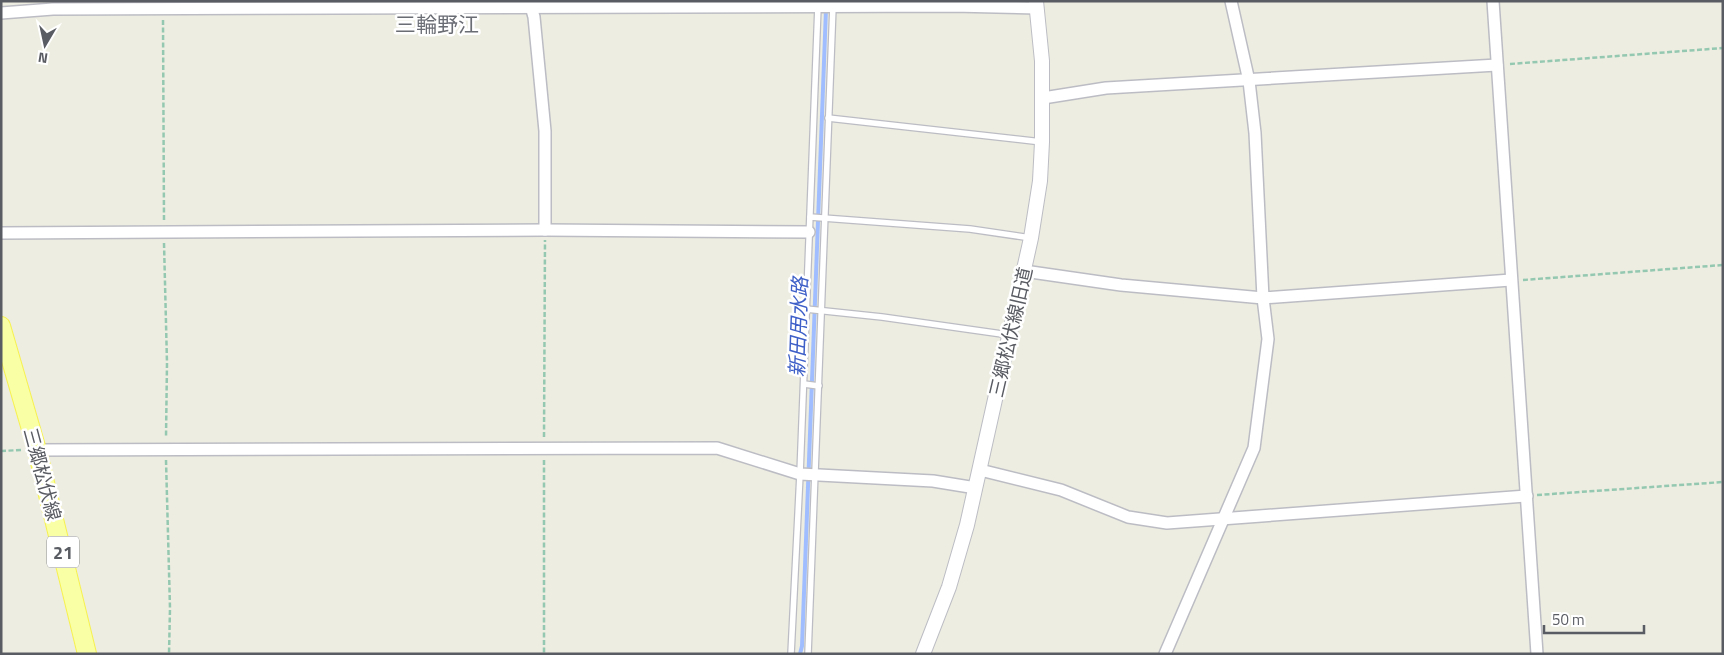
<svg xmlns="http://www.w3.org/2000/svg" width="1724" height="655" font-family="'Titillium Web','Noto Sans JP',sans-serif">
	<style>
		.lines { fill: none; stroke-linecap: round; stroke-linejoin: round }
		.stream { stroke: #a0beff; stroke-width: 4 }
		.service-casing { stroke: #bcbdc4; stroke-width: 8 }
		.minor-casing { stroke: #bcbdc4; stroke-width: 14 }
		.tertiary-casing { stroke: #bcbdc4; stroke-width: 16 }
		.primary-casing { stroke: #f7f150; stroke-width: 20 }
		.path { stroke: #95c8b0; stroke-width: 2.5; stroke-dasharray: 5 2.5; stroke-linecap: butt }
		.service { stroke: #fff; stroke-width: 5.5 }
		.minor { stroke: #fff; stroke-width: 11 }
		.tertiary { stroke: #fff; stroke-width: 14 }
		.primary { stroke: #f8ffa5; stroke-width: 18 }
		.labels { text-anchor: middle; dominant-baseline: central; stroke-width: 5; stroke-linejoin: round; paint-order: stroke }
		.shield { fill: #fff; stroke: #8c8d92; stroke-width: 1 }
		.shield-label { font-size: 18px; font-weight: bold; fill: #5a5c63 }
		.street-label { font-size: 19px; fill: #5a5c63; stroke: #fff }
		.water-label { font-size: 20px; font-style: italic; fill: #3d5fc7; stroke: #fff }
		.quarter-label { font-size: 21px; fill: #6b6d75; stroke: #fff }
	</style>
	<rect width="100%" height="100%" fill="#edede1"/>
	<g class="lines">
		<path class="stream" d="M800,654L802,646L826,9"/>
		<defs>
			<g id="service">
				<path d="M828,118L1042,142"/>
				<path d="M810,217L970,229L1031,238"/>
				<path d="M806,309L882,317L1009,335"/>
				<path d="M804,384L819,386"/>
				<path d="M791,654L800,474L818,6"/>
				<path d="M808,654L833,6"/>
			</g>
			<g id="minor">
				<path d="M1493,1L1537,654"/>
				<path d="M530,3L534,17L545,131V230"/>
				<path d="M1,13L53,9L953,6L1037,8"/>
				<path d="M1043,98L1106,88L1497,65"/>
				<path d="M1,233L545,230L809,232"/>
				<path d="M1024,271L1121,285L1263,298L1511,280"/>
				<path d="M37,450L717,448L800,474L933,481L976,488"/>
				<path d="M980,470L1061,490L1128,517L1167,523L1527,496"/>
				<path d="M1165,654L1254,448L1268,339L1263,298L1255,133L1249,81L1231,1"/>
			</g>
			<path id="tertiary" d="M923,654L949,587L967,525L1031,238L1040,181L1042,142V61L1036,1"/>
			<path id="primary" d="M1,326L37,450L87,654"/>
		</defs>
		<use href="#service" class="service-casing"/>
		<use href="#minor" class="minor-casing"/>
		<use href="#tertiary" class="tertiary-casing"/>
		<use href="#primary" class="primary-casing"/>
		<g class="path">
			<path d="M163,20L164,220"/>
			<path d="M1510,64L1723,48"/>
			<path d="M164,243L167,363L166,437"/>
			<path d="M1523,280L1723,265"/>
			<path d="M544,437L545,240"/>
			<path d="M1,451L21,450"/>
			<path d="M166,460L170,608L169,654"/>
			<path d="M544,460V654"/>
			<path d="M1537,495L1723,482"/>
		</g>
		<use href="#service" class="service"/>
		<use href="#minor" class="minor"/>
		<use href="#tertiary" class="tertiary"/>
		<use href="#primary" class="primary"/>
	</g>
	<g class="labels">
		<rect class="shield" x="47" y="536.5" width="32" height="31" rx="4"/>
		<g class="shield-label">
			<text x="63" y="552">21</text>
		</g>
		<g class="street-label">
			<text transform="translate(1010 332) rotate(-77)">三郷松伏線旧道</text>
			<text transform="translate(43 474) rotate(75)">三郷松伏線</text>
		</g>
		<g class="water-label">
			<text transform="translate(798 327) rotate(-88)">新田用水路</text>
		</g>
		<g class="quarter-label">
			<text x="437" y="24">三輪野江</text>
		</g>
	</g>
	<rect width="1724" height="655" fill="none" stroke="#5a5c63" stroke-width="5"/>
	<g transform="translate(45 45) rotate(189)" stroke="#ffffff" stroke-width="4" paint-order="stroke">
	<path d="M0-4L9 19L0 12L-9 19Z" fill="#5a5c63"/>
	<text y="-8" font-size="14" font-weight="bold" text-anchor="middle" fill="#5a5c63">N</text>
	</g>
	<path d="M1544 625v8h100v-8" fill="none" stroke="#5a5c63" stroke-width="2.5"/>
	<text x="1552" y="625" font-size="15" fill="#5a5c63" stroke="#ffffff" stroke-width="4" paint-order="stroke">50 m</text>
</svg>
